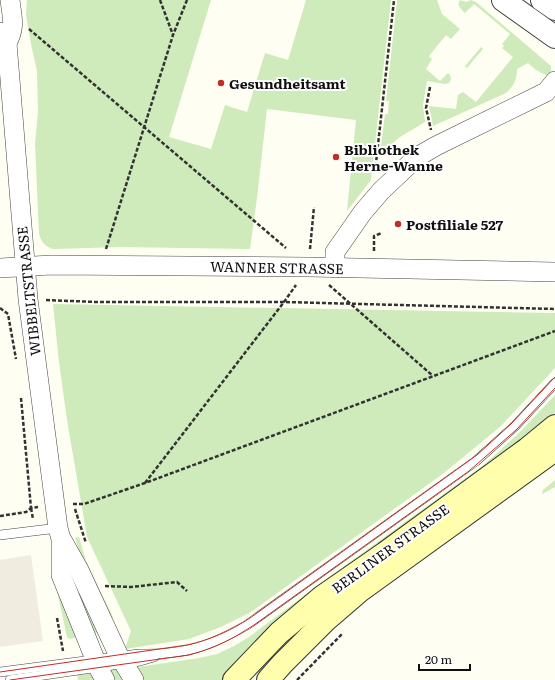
<svg xmlns="http://www.w3.org/2000/svg" width="555" height="680" font-family="Literata,serif">
	<style>
		.green { fill: #cfeabb }
		.plaza { fill: #f0ede0 }
		.lines { fill: none; stroke-linecap: round; stroke-linejoin: round }
		.service-casing { stroke: #434343; stroke-width: 10 }
		.minor-casing { stroke: #434343; stroke-width: 20 }
		.tertiary-casing { stroke: #434343; stroke-width: 24 }
		.secondary-casing { stroke: #323232; stroke-width: 24 }
		.path { stroke: #323232; stroke-width: 2.5; stroke-dasharray: 4 2; stroke-linecap: butt }
		.service { stroke: #fff; stroke-width: 9 }
		.minor { stroke: #fff; stroke-width: 19 }
		.tertiary { stroke: #fff; stroke-width: 22 }
		.secondary { stroke: #fffead; stroke-width: 22 }
		.tram { stroke: #c12e26; stroke-width: 1 }
		.poi-dot { fill: #c12e26; stroke: #fff; stroke-width: 1.5 }
		.labels { text-anchor: middle; dominant-baseline: central; stroke-width: 4; stroke-linejoin: round; paint-order: stroke }
		.poi-label { font-size: 14px; font-weight: bold; fill: #101010; stroke: #fff; text-anchor: start }
		.street-label { font-size: 14px; fill: #101010; stroke: #fff }
	</style>
	<rect width="100%" height="100%" fill="#fffef2"/>
	<g class="green">
		<path d="M27,0H211L169,137L211,149L225,105L247,112L265,53L288,60L306,0H391L371,180L347,211L356,120L267,109L257,198L250,249L120,247L54,249C45,247 42,243 39,234L35,144L38,112L37,71L31,44L26,15Z"/>
		<path d="M397,0H437L442,14L460,29L451,39L446,35L429,56L432,59L426,69L440,81L448,73L450,75L451,79L449,83L445,84L427,81L423,105L425,122L400,137L380,154L385,114H388L389,101H386Z"/>
		<path d="M460,0L466,2L471,0L476,2L551,66V71L548,76L536,70L528,63L517,69C517,79 514,86 506,93L433,126L429,106L456,109L458,95L463,92L476,102L513,57L502,48L504,46L502,44L510,34L474,4L465,13C461,9 456,5 460,0Z"/>
		<path d="M481,47L483,49L467,68L465,66Z"/>
		<path d="M53,304L555,313V368L501,426L444,473L251,612L221,627L189,639L125,649L131,631L87,537L67,420L59,362Z"/>
		<path d="M555,395V413L551,417L238,661L222,680H144L138,667L199,658L217,654L234,646L249,637L317,586L485,464L520,432Z"/>
		<path d="M555,480V487L542,494L543,490Z"/>
		<path d="M79,537L86,561L113,617L109,623L80,555L75,538Z"/>
		<path d="M68,567L98,632L92,635Z"/>
		<path d="M56,586L77,637L70,639L67,637Z"/>
		<path d="M111,670H118L124,680H115L110,671Z"/>
		<path d="M92,673L96,680H78L77,675Z"/>
	</g>
	<path class="plaza" d="M31,555L43,641L0,647V560Z"/>
	<g class="lines">
		<defs>
			<g id="service">
				<path d="M0,535L58,528"/>
				<path d="M0,672L139,654C185,655 208,647 247,625L476,461L515,426L555,383"/>
				<path d="M10,680L140,661L154,657"/>
			</g>
			<g id="minor">
				<path d="M0,32L7,43L28,299L58,528L61,539V575L99,669L105,680"/>
				<path d="M7,43C16,26 12,18 10,0"/>
				<path d="M0,268L51,265L308,267L555,272"/>
				<path d="M335,268V252L363,212L381,191L417,157L436,146L546,92L555,81"/>
				<path d="M62,540L79,570L118,654L134,680"/>
			</g>
			<g id="tertiary">
				<path d="M503,0L555,37"/>
				<path d="M542,0L555,9"/>
			</g>
			<g id="secondary">
				<path d="M234,680L279,633L323,596L385,553L527,449L555,426"/>
				<path d="M268,680L282,664L325,621L361,590L555,450"/>
			</g>
		</defs>
		<use href="#service" class="service-casing"/>
		<use href="#minor" class="minor-casing"/>
		<use href="#tertiary" class="tertiary-casing"/>
		<use href="#secondary" class="secondary-casing"/>
		<g class="path">
			<path d="M160,0L173,35"/>
			<path d="M29,29L286,248"/>
			<path d="M430,87L426,108L431,130"/>
			<path d="M375,172L394,0"/>
			<path d="M106,249L173,35L187,0"/>
			<path d="M310,249L314,207"/>
			<path d="M374,251V236L382,233"/>
			<path d="M329,285L433,376"/>
			<path d="M46,300L96,302H284L555,309"/>
			<path d="M0,308L8,314L16,359"/>
			<path d="M21,398L31,508L38,507"/>
			<path d="M145,483L284,302L296,285"/>
			<path d="M73,504H84L145,483L555,331"/>
			<path d="M31,508L33,519"/>
			<path d="M75,509L86,543"/>
			<path d="M0,516L26,512L31,508"/>
			<path d="M105,586L131,587L177,582L187,591"/>
			<path d="M57,618L63,651"/>
			<path d="M297,680L342,634"/>
		</g>
		<use href="#service" class="service"/>
		<use href="#minor" class="minor"/>
		<use href="#tertiary" class="tertiary"/>
		<use href="#secondary" class="secondary"/>
		<g class="tram">
			<path d="M0,672L187,645C210,640 230,631 250,618L477,455L511,424L555,377"/>
			<path d="M10,680L189,655C215,648 231,640 254,625L469,471L516,430L555,388"/>
		</g>
	</g>
	<g class="poi-dot">
		<circle cx="221" cy="83" r="4"/>
		<circle cx="336" cy="157" r="4"/>
		<circle cx="398" cy="224" r="4"/>
	</g>
	<g class="labels">
		<g class="poi-label">
			<text x="229" y="83">Gesundheitsamt</text>
			<text x="344" y="149">Bibliothek<tspan x="344" dy="16">Herne-Wanne</tspan></text>
			<text x="406" y="224">Postfiliale 527</text>
		</g>
		<g class="street-label">
			<text transform="translate(277 267) rotate(1)">WANNER STRASSE</text>
			<text transform="translate(28 291) rotate(-96)">WIBBELTSTRASSE</text>
			<text transform="translate(390 548) rotate(-36)">BERLINER STRASSE</text>
		</g>
	</g>
	<path d="M419 664v6h51v-6" fill="none" stroke="#101010" stroke-width="2"/>
	<text x="425" y="664" font-size="12" fill="#101010" stroke="#ffffff" stroke-width="3" paint-order="stroke">20 m</text>
</svg>
